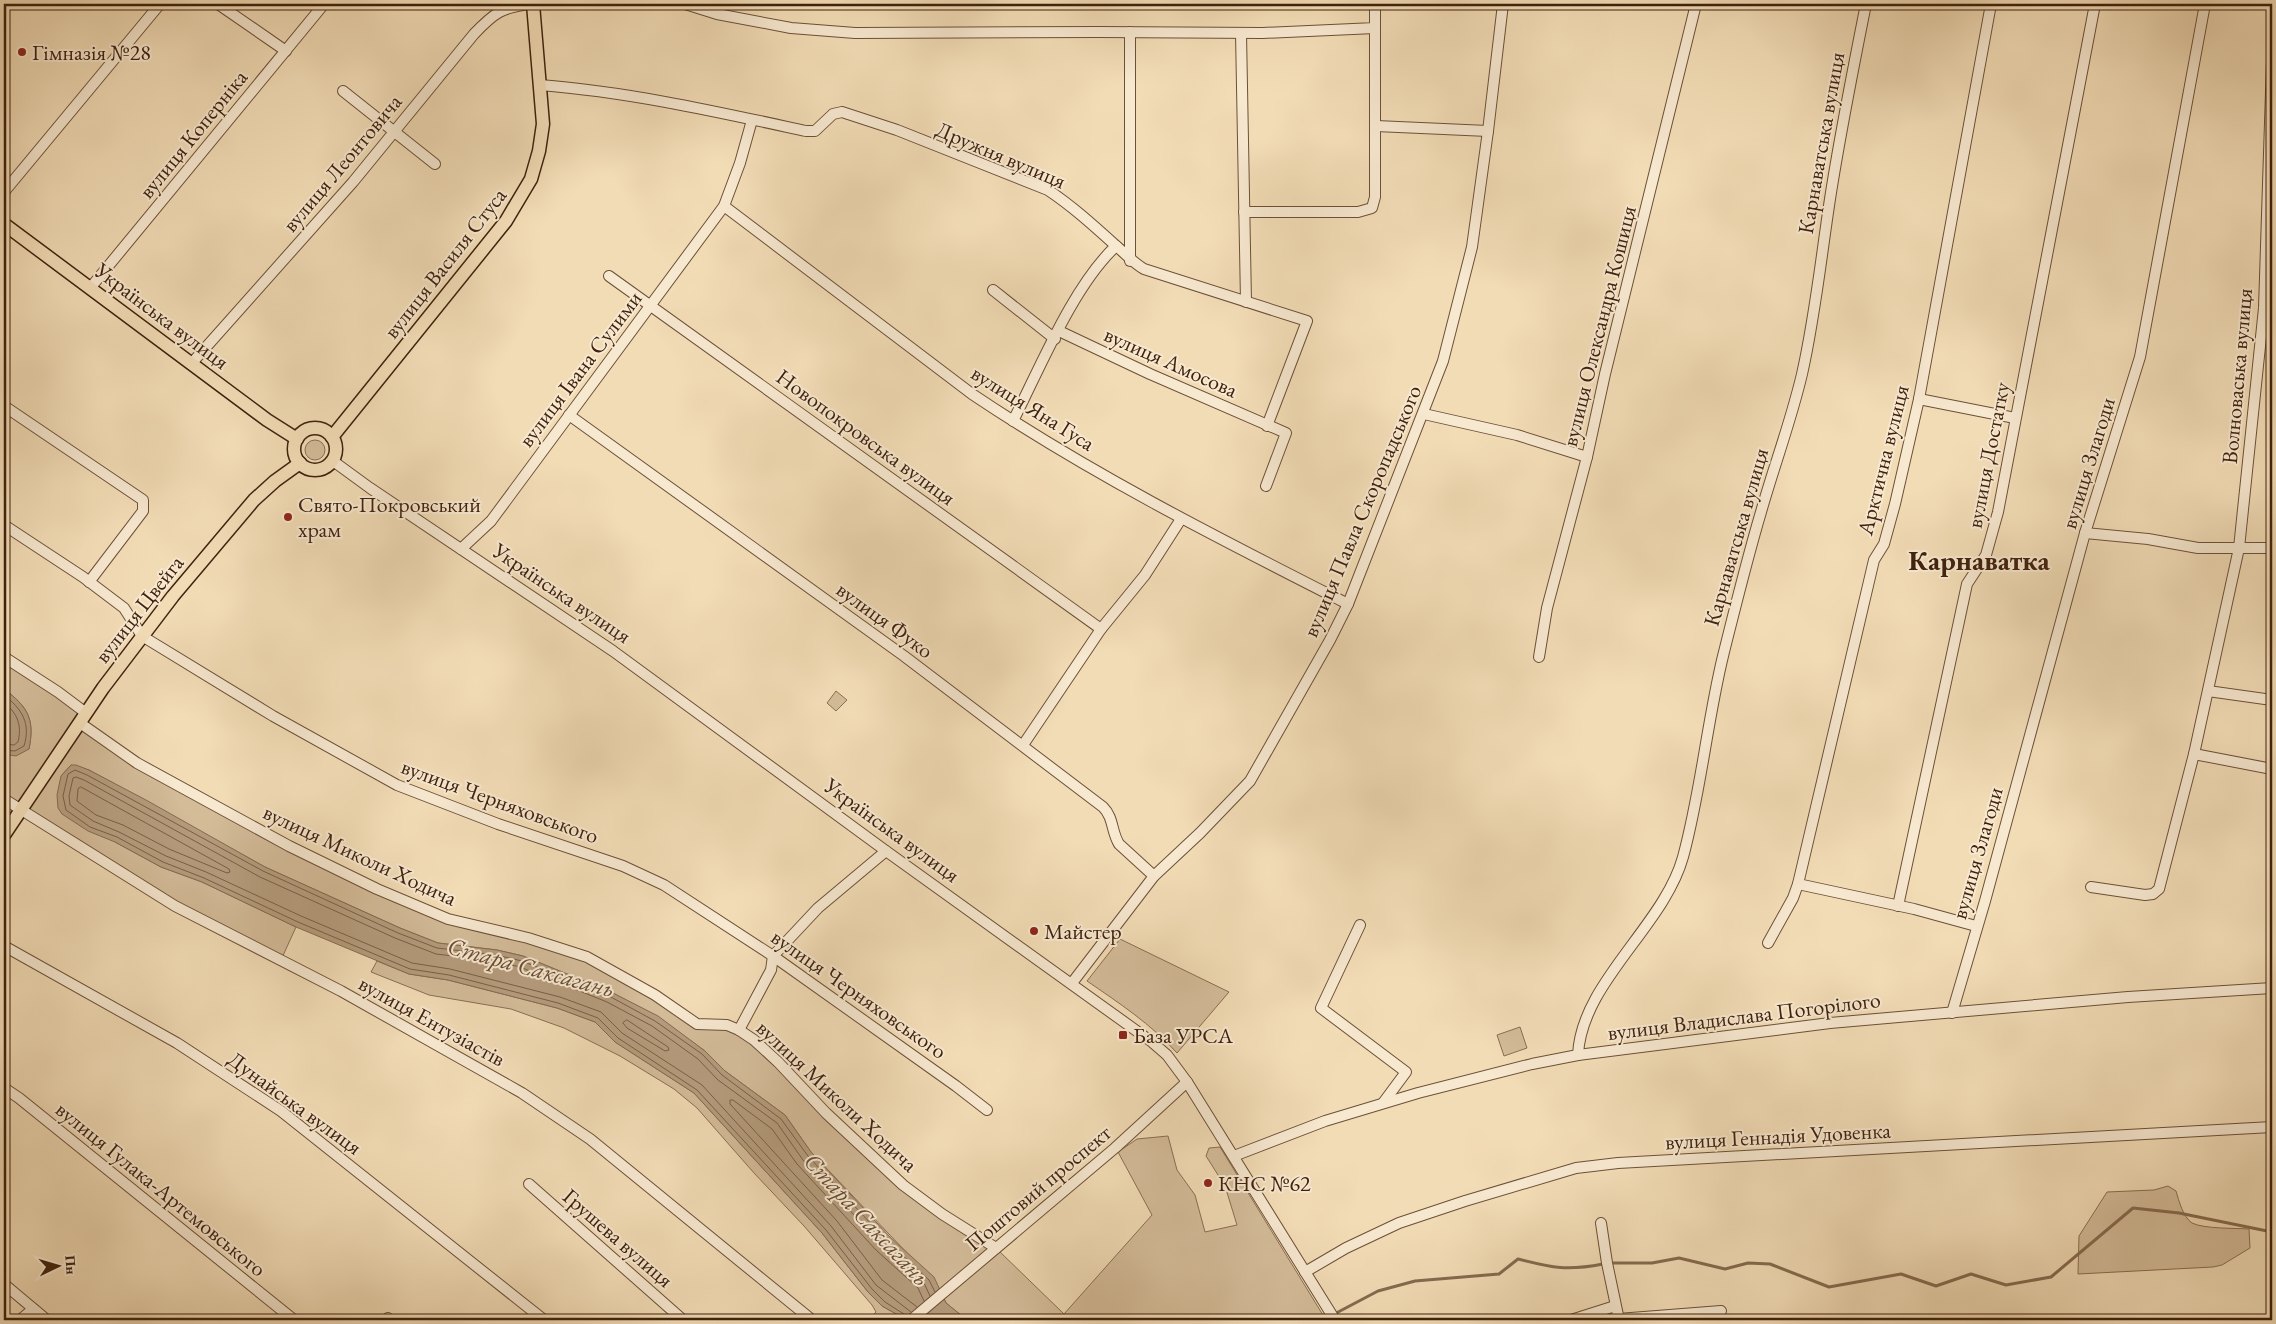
<svg xmlns="http://www.w3.org/2000/svg" width="2276" height="1324" font-family="'EB Garamond',serif">
	<style>
		.green { fill: #d4bc99; stroke: #8a6e53 }
		.water { fill: #b59c7d; stroke: #866b50 }
		.lines { fill: none; stroke-linecap: round; stroke-linejoin: round }
		.shore { stroke: #7a5e45; stroke-width: 1 }
		.stream { stroke: #866b50; stroke-width: 3 }
		.minor-casing { stroke: #6c5037; stroke-width: 12 }
		.major-casing { stroke: #3f210d; stroke-width: 15 }
		.minor { stroke: #f7e8d0; stroke-width: 10 }
		.major { stroke: #f2dcb6; stroke-width: 12 }
		.poi-dot { fill: #8f2418; stroke: #f7e8d0; stroke-width: 2 }
		.labels { text-anchor: middle; dominant-baseline: central; stroke-width: 4; stroke-linejoin: round; paint-order: stroke }
		.poi-label { font-size: 22px; fill: #3f210d; stroke: #f7e8d0; text-anchor: start }
		.street-label { font-size: 22px; fill: #3f210d; stroke: #f7e8d0 }
		.water-label { font-size: 24px; font-style: italic; fill: #684c34; stroke: #f7e8d0 }
		.district-label { font-size: 28px; font-weight: bold; fill: #3f210d; stroke: #f7e8d0 }
	</style>
	<rect width="100%" height="100%" fill="#f2dcb6"/>
	<filter id="stains"><feTurbulence type="fractalNoise" baseFrequency=".004" numOctaves="4"/><feColorMatrix values="0 0 0 0 .2 0 0 0 0 .09 0 0 0 0 .02 0 0 0 .5 -.17"/></filter>
	<radialGradient id="worn" r=".72"><stop offset=".6" stop-color="#630" stop-opacity="0"/><stop offset="1" stop-color="#630" stop-opacity=".3"/></radialGradient>
	<g class="green">
		<circle cx="315" cy="450" r="10"/>
		<path d="M4,657L75,704L80,723L137,763L289,846L448,919L587,957L697,1024L739,1030L903,1185L993,1246L940,1291L908,1254L811,1152L785,1115L725,1071L705,1051L658,1017L611,992L523,956L497,950L438,943L400,928L265,867L89,770L71,765L61,776L115,842L161,867L202,882L296,927L281,960L175,906L4,799V754L29,749C35,719 28,707 4,689Z"/>
		<path d="M836,691L847,700L836,711L827,703Z"/>
		<path d="M1120,939L1229,992L1177,1053C1151,1024 1119,1003 1087,981Z"/>
		<path d="M377,961L409,974L448,980L557,1008L595,1022L615,1042L694,1093L822,1233L868,1292L882,1306L907,1320H868L876,1312L872,1305L804,1226L754,1173L697,1108L674,1089L620,1056L564,1028L511,1009L429,995L371,972Z"/>
		<path d="M1520,1027L1527,1048L1504,1056L1497,1035Z"/>
		<path d="M1168,1136L1177,1170L1195,1195L1205,1232L1237,1225L1225,1186L1206,1156L1209,1148L1220,1147L1326,1320H967L946,1303L943,1296L998,1250L1064,1314L1152,1215L1118,1152L1137,1139Z"/>
		<path d="M2168,1186L2176,1191C2179,1201 2183,1217 2192,1223C2204,1229 2235,1228 2249,1229L2250,1248L2222,1265L2213,1267L2078,1274L2079,1236L2107,1192L2154,1190Z"/>
	</g>
	<g class="water">
		<path d="M4,689C28,707 35,719 29,749L16,756L4,754Z"/>
		<path d="M71,765H76L89,770L146,800L265,867L400,928L438,943L497,950L523,956L611,992L658,1016L705,1051L725,1071L785,1115L811,1152L890,1237L934,1277L946,1303L967,1320H907L882,1306L868,1292L822,1233L694,1093L615,1042L595,1022L557,1008L448,980L409,974L296,927L202,882L161,867L115,842L88,831L62,814L58,808L57,795L61,776Z"/>
	</g>
	<g class="lines">
		<g class="shore">
			<path d="M4,695C22,709 31,723 24,746L15,751L4,750"/>
			<path d="M4,703C18,713 22,726 18,742L14,745L4,744"/>
			<path d="M81,787L229,869L230,872L227,873L169,849L123,825L96,815L77,801L78,789Z"/>
			<path d="M627,1020L668,1047L669,1050L665,1051L627,1028L623,1023Z"/>
			<path d="M917,1307L882,1280L837,1221L730,1104V1100H733L772,1129L797,1164L876,1250L918,1288L924,1301"/>
			<path d="M911,1312L876,1285L831,1226L702,1085L622,1033L601,1012L560,997L450,969L412,963L301,916L206,872L166,856L119,832L93,821L70,805L69,796L73,778L76,777L84,780L260,877L395,938L436,954L495,961L520,967L607,1002L652,1026L698,1059L718,1080L777,1123L803,1160L882,1245L924,1283L930,1296"/>
			<path d="M907,1316L885,1302L872,1289L826,1230L697,1090L618,1038L598,1018L558,1003L449,975L410,969L298,922L204,878L163,862L117,837L90,827L66,810L63,796L68,774L75,770L87,775L263,871L398,933L437,948L496,955L522,961L609,996L655,1021L702,1054L722,1075L781,1119L808,1156L886,1240L929,1280L935,1292"/>
		</g>
		<g class="stream">
			<path d="M1613,1263H1652L1679,1258L1725,1269L1748,1263L1770,1264L1829,1287L1901,1274L1936,1286L1971,1274L2006,1285L2051,1277L2133,1208L2179,1213L2272,1232"/>
			<path d="M1323,1320L1378,1291L1415,1281L1499,1274L1518,1259C1553,1268 1567,1271 1603,1264"/>
		</g>
		<defs>
			<g id="minor">
				<path d="M218,4L286,51"/>
				<path d="M685,4L717,14L791,28L855,33L1099,32L1263,33L1375,28V4"/>
				<path d="M1130,32V261"/>
				<path d="M1241,33L1246,302"/>
				<path d="M540,85C630,92 718,112 806,131H815L833,114L842,112L897,130L1048,190C1072,206 1093,225 1114,244C1125,253 1132,262 1144,269L1307,321L1267,426"/>
				<path d="M343,91L435,164"/>
				<path d="M1376,126L1488,131"/>
				<path d="M4,192L160,4"/>
				<path d="M724,206L972,394C1091,474 1220,539 1348,604"/>
				<path d="M1244,212H1358L1372,208L1375,197V28"/>
				<path d="M609,276L1101,629"/>
				<path d="M91,287L324,4"/>
				<path d="M993,290L1055,339"/>
				<path d="M1059,331L1150,374L1286,433L1266,486"/>
				<path d="M191,364L353,182L474,34C494,13 502,7 531,4"/>
				<path d="M1919,399L2015,418"/>
				<path d="M4,406L143,500V511L89,582"/>
				<path d="M1424,414L1517,435L1587,457"/>
				<path d="M569,415L904,656L1103,807C1114,818 1111,831 1119,844L1154,876"/>
				<path d="M1013,421C1040,368 1073,286 1116,246"/>
				<path d="M333,461L370,488L613,651L886,851L1152,1042L1167,1055L1187,1082L1335,1320"/>
				<path d="M4,525L83,577L124,608L142,636L273,716L397,785L498,824L623,866L664,885L773,956L956,1086L987,1110"/>
				<path d="M2085,533L2148,539L2198,548H2272"/>
				<path d="M461,549L491,521L724,206L740,163L752,120"/>
				<path d="M4,657L58,692L86,713"/>
				<path d="M1539,657L1547,608L1587,457L1605,374L1696,4"/>
				<path d="M2208,691L2272,700"/>
				<path d="M80,723L137,763L289,846L377,889L448,919L528,938L587,957L655,995L697,1024L727,1025L739,1030L754,1040L778,1062L826,1113L903,1185L942,1214L996,1248"/>
				<path d="M1023,745L1101,629L1145,575L1181,519"/>
				<path d="M2194,754L2272,769"/>
				<path d="M4,799L175,906L341,991L522,1093L590,1139L812,1320"/>
				<path d="M1798,884L1914,909L1976,926"/>
				<path d="M2091,887L2145,895L2153,894L2159,889L2194,754L2239,548L2264,308L2272,61"/>
				<path d="M1898,906L1967,584L1986,555L1998,512L2095,4"/>
				<path d="M1360,925L1321,1008L1406,1072L1383,1103"/>
				<path d="M1768,943L1793,898L1798,884L1874,560L1884,544L1895,504L1919,399L1991,4"/>
				<path d="M4,946L177,1043L281,1111L544,1320"/>
				<path d="M1072,983L1154,876L1200,833L1250,781L1330,640L1348,604L1443,361L1472,247L1488,131L1503,4"/>
				<path d="M1952,1013L1985,901L2085,533L2140,357L2205,4"/>
				<path d="M739,1030L771,970L773,956L818,908L886,851"/>
				<path d="M1578,1055C1581,983 1664,926 1683,857C1701,791 1707,722 1723,656C1735,608 1747,559 1761,512C1774,466 1791,421 1802,374C1815,317 1821,258 1830,199C1840,134 1853,69 1866,4"/>
				<path d="M4,1088L19,1098L294,1320"/>
				<path d="M1234,1156L1325,1121L1418,1093L1532,1064L1578,1055L1830,1023L2128,997L2272,988"/>
				<path d="M529,1184L683,1320"/>
				<path d="M1601,1223L1607,1263L1619,1320"/>
				<path d="M1305,1272L1346,1248L1399,1223L1465,1201L1576,1168L1618,1163L2272,1127"/>
				<path d="M4,1284L47,1320"/>
				<path d="M1618,1319L1721,1311"/>
				<path d="M20,1320L33,1309"/>
				<path d="M387,1320L388,1318"/>
				<path d="M911,1320L1115,1148L1187,1082"/>
				<path d="M1571,1320L1615,1306"/>
			</g>
			<g id="major">
				<path d="M4,224L267,420L297,439"/>
				<circle cx="315" cy="449" r="21"/>
				<path d="M332,437L506,221L531,179L539,151L543,124L533,4"/>
				<path d="M4,835L103,688L173,596L254,500L275,481L300,463"/>
			</g>
		</defs>
		<use href="#minor" class="minor-casing"/>
		<use href="#major" class="major-casing"/>
		<use href="#minor" class="minor"/>
		<use href="#major" class="major"/>
	</g>
	<g class="poi-dot">
		<circle cx="22" cy="52" r="5"/>
		<circle cx="288" cy="517" r="5"/>
		<circle cx="1034" cy="931" r="5"/>
		<rect x="1118" y="1030" width="10" height="10" rx="2.5"/>
		<circle cx="1208" cy="1183" r="5"/>
	</g>
	<g class="labels">
		<g class="poi-label">
			<text x="32" y="52">Гімназія №28</text>
			<text x="298" y="504">Свято-Покровський<tspan x="298" dy="25">храм</tspan></text>
			<text x="1044" y="931">Майстер</text>
			<text x="1133" y="1035">База УРСА</text>
			<text x="1218" y="1183">КНС №62</text>
		</g>
		<g class="street-label">
			<text transform="translate(193 134) rotate(-51)">вулиця Коперніка</text>
			<text transform="translate(1821 143) rotate(-80)">Карнаватська вулиця</text>
			<text transform="translate(1001 155) rotate(23)">Дружня вулиця</text>
			<text transform="translate(342 163) rotate(-50)">вулиця Леонтовича</text>
			<text transform="translate(445 263) rotate(-52)">вулиця Василя Стуса</text>
			<text transform="translate(162 316) rotate(37)">Українська вулиця</text>
			<text transform="translate(1599 326) rotate(-76)">вулиця Олександра Кошиця</text>
			<text transform="translate(1171 362) rotate(24)">вулиця Амосова</text>
			<text transform="translate(580 369) rotate(-53)">вулиця Івана Сулими</text>
			<text transform="translate(2237 376) rotate(-85)">Волноваська вулиця</text>
			<text transform="translate(1033 408) rotate(32)">вулиця Яна Гуса</text>
			<text transform="translate(866 437) rotate(36)">Новопокровська вулиця</text>
			<text transform="translate(1988 455) rotate(-79)">вулиця Достатку</text>
			<text transform="translate(1883 460) rotate(-76)">Арктична вулиця</text>
			<text transform="translate(2088 463) rotate(-73)">вулиця Злагоди</text>
			<text transform="translate(1362 511) rotate(-67)">вулиця Павла Скоропадського</text>
			<text transform="translate(1736 537) rotate(-74)">Карнаватська вулиця</text>
			<text transform="translate(562 593) rotate(34)">Українська вулиця</text>
			<text transform="translate(139 609) rotate(-52)">вулиця Цвейга</text>
			<text transform="translate(885 620) rotate(36)">вулиця Фуко</text>
			<text transform="translate(500 801) rotate(20)">вулиця Черняховського</text>
			<text transform="translate(892 830) rotate(36)">Українська вулиця</text>
			<text transform="translate(1977 853) rotate(-74)">вулиця Злагоди</text>
			<text transform="translate(360 855) rotate(25)">вулиця Миколи Ходича</text>
			<text transform="translate(859 994) rotate(35)">вулиця Черняховського</text>
			<text transform="translate(1744 1016) rotate(-7)">вулиця Владислава Погорілого</text>
			<text transform="translate(432 1021) rotate(29)">вулиця Ентузіастів</text>
			<text transform="translate(837 1096) rotate(43)">вулиця Миколи Ходича</text>
			<text transform="translate(295 1103) rotate(36)">Дунайська вулиця</text>
			<text transform="translate(1778 1136) rotate(-3)">вулиця Геннадія Удовенка</text>
			<text transform="translate(1038 1188) rotate(-40)">Поштовий проспект</text>
			<text transform="translate(161 1189) rotate(39)">вулиця Гулака-Артемовського</text>
			<text transform="translate(618 1238) rotate(41)">Грушева вулиця</text>
		</g>
		<g class="water-label">
			<text transform="translate(531 967) rotate(15)">Стара Саксагань</text>
			<text transform="translate(867 1219) rotate(47)">Стара Саксагань</text>
		</g>
		<g class="district-label">
			<text x="1979" y="560">Карнаватка</text>
		</g>
	</g>
	<rect width="2276" height="1324" fill="none" stroke="#f2dcb6" stroke-width="20"/>
	<rect x="5" y="5" width="2266" height="1314" fill="none" stroke="#3f210d" stroke-width="2.5"/>
	<rect x="10" y="10" width="2256" height="1304" fill="none" stroke="#3f210d"/>
	<g transform="translate(58 1266) rotate(85)" stroke="#f7e8d0" stroke-width="4" paint-order="stroke">
	<path d="M0-4L9 19L0 12L-9 19Z" fill="#3f210d"/>
	<text y="-8" font-size="14" font-weight="bold" text-anchor="middle" fill="#3f210d">Пн</text>
	</g>
	<rect width="100%" height="100%" filter="url(#stains)"/>
	<rect width="100%" height="100%" fill="url(#worn)"/>
</svg>
